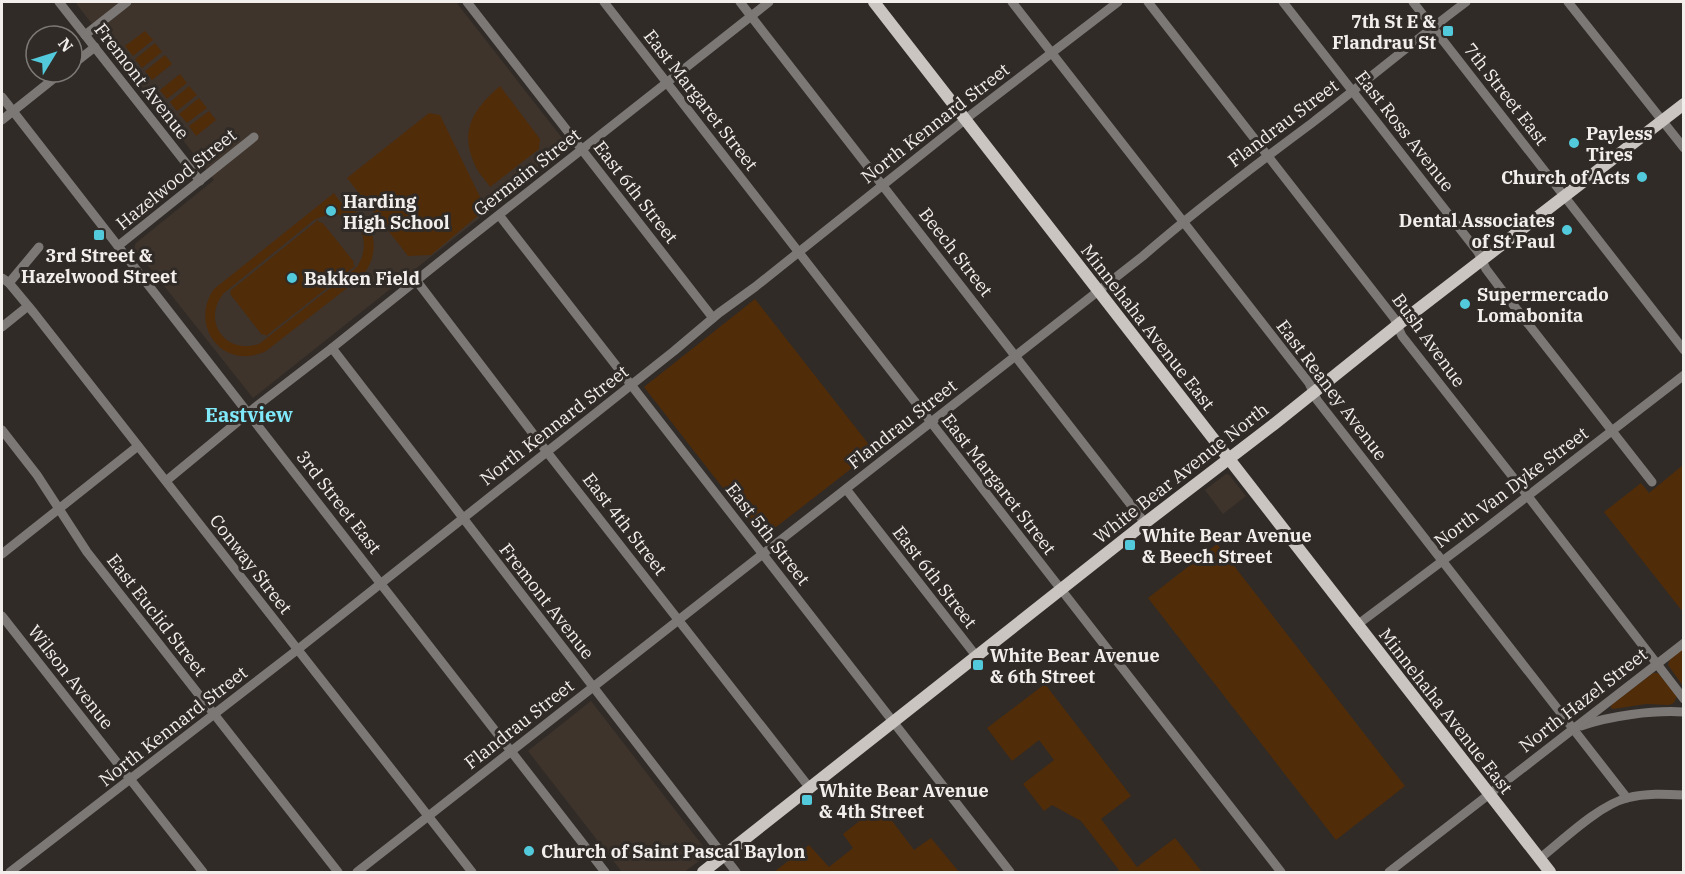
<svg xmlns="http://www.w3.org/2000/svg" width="1685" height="874" font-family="'IBM Plex Serif',serif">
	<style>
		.built { fill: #3e342c }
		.green { fill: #512c09; fill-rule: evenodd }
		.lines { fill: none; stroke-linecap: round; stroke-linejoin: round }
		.minor { stroke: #7b7876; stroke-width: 9 }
		.major { stroke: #cac5c1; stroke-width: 12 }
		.poi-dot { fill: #53cadc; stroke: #302b27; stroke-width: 2 }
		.labels { text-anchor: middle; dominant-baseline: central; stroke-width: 6; stroke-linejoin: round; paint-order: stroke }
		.poi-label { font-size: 18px; font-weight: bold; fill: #f1eeec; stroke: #302b27; text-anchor: start }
		.street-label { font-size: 18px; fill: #f1eeec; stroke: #302b27 }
		.neighbourhood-label { font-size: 20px; font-weight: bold; fill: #7fe8f9; stroke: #302b27 }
	</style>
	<rect width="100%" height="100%" fill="#302b27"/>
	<g class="built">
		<path d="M75,2H456L569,147L253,398L134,248L136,243L214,180Z"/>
		<path d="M1226,474L1229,475L1246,496L1223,514L1205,490Z"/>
		<path d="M591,701L709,854L684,872H622L528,751Z"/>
	</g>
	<g class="green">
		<path d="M145,31L153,40L133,56L125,46Z"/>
		<path d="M155,43L162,52L142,68L135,59Z"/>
		<path d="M165,55L172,64L152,80L145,71Z"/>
		<path d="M180,74L187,83L167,99L160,90Z"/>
		<path d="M189,86L197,95L177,111L170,102Z"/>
		<path d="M500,86L540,139L539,149L490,187C485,179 477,172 474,163C459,129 475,108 500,86Z"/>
		<path d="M199,98L207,108L187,123L179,114Z"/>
		<path d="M209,111L216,120L196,136L189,126Z"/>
		<path d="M429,113L440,115L486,209L431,255L408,256L347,178Z"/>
		<path d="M334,193C337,197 341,204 346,207C352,210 358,212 362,217C379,235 377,261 360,278L266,351C224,372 188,326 214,289ZM333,214C362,217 372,243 357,267L259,344C225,355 201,320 224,293L314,220L321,217Z"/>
		<path d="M318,220L320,223L322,222L354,262L353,264L355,266L266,336L264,334L262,335L230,294L231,293L230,291Z"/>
		<path d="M755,299L874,451L762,538L644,387Z"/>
		<path d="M1683,465V612L1604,512L1641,483L1649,493Z"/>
		<path d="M1217,544L1405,786L1336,840L1148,598Z"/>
		<path d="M1683,648V686L1668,665L1670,659Z"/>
		<path d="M1653,673H1658L1677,696L1674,703L1669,705L1646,704L1613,709L1611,708V705Z"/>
		<path d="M1045,684L1131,796L1101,819L1137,867L1175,838L1202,872H1116L1119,870L1081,821L1052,805L1044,811L1023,784L1054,760L1039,740L1012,761L987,728Z"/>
		<path d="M880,805L914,850L931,838L959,872H774L809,845L829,867L853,848L843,834Z"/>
	</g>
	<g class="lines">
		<g class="minor">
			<path d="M59,2L200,181"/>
			<path d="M467,2L713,318"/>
			<path d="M604,2L1281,872"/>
			<path d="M740,2L1145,523"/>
			<path d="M1012,2L1309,383L1317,400L1627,798"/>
			<path d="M1148,2L1394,318L1402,336L1527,495L1684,699"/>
			<path d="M1283,2L1478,252L1486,269L1504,293L1652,482"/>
			<path d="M1413,2L1684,350"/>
			<path d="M1568,2L1684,148"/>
			<path d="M85,35L127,2"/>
			<path d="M72,65L95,47"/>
			<path d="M2,97L605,872"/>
			<path d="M2,120L62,72"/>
			<path d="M499,215L1010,872"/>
			<path d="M118,246L254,137"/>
			<path d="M2,278L9,283L34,313L472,872"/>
			<path d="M416,280L547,452L809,787"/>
			<path d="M9,283L39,247"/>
			<path d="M2,327L28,306"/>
			<path d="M332,348L736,872"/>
			<path d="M2,430L37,475L87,552L338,872"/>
			<path d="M166,481L258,405L332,348L458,247L769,2"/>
			<path d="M846,489L977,657"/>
			<path d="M2,554L138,446"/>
			<path d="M2,616L203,872"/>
			<path d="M1357,625L1485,529L1684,375"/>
			<path d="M1581,726C1609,716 1653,710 1684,712"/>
			<path d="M1539,859C1562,841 1599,805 1627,798C1646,793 1665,794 1684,795"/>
			<path d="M10,872L297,650L674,351L719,313L755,287L972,114L1118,2"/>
			<path d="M357,872L1143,256C1197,209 1254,166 1312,123C1364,83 1414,41 1466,2"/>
			<path d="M1389,872L1684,643"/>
		</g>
		<g class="major">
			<path d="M874,2L1550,872"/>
			<path d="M703,872L1145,523L1273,425L1404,320L1684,104"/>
		</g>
	</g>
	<g class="poi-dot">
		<rect x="1442" y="25" width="12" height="12" rx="3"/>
		<circle cx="1574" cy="143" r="6"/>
		<circle cx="1642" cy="177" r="6"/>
		<circle cx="331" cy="211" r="6"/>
		<circle cx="1567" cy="230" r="6"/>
		<rect x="93" y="229" width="12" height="12" rx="3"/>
		<circle cx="292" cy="278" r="6"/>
		<circle cx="1465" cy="304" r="6"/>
		<rect x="1124" y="539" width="12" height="12" rx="3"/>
		<rect x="972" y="659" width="12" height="12" rx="3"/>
		<rect x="801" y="794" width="12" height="12" rx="3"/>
		<circle cx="529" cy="851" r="6"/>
	</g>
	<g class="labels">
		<g class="poi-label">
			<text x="1436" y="21" text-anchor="end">7th St E &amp;<tspan x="1436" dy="21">Flandrau St</tspan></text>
			<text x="1586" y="133">Payless<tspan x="1586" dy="21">Tires</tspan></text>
			<text x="1630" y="177" text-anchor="end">Church of Acts</text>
			<text x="343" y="201">Harding<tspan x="343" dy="21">High School</tspan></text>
			<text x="1555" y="220" text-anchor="end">Dental Associates<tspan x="1555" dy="21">of St Paul</tspan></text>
			<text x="99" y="255" text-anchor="middle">3rd Street &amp;<tspan x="99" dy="21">Hazelwood Street</tspan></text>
			<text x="304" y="278">Bakken Field</text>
			<text x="1477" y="294">Supermercado<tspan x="1477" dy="21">Lomabonita</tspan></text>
			<text x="1142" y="535">White Bear Avenue<tspan x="1142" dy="21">&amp; Beech Street</tspan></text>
			<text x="990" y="655">White Bear Avenue<tspan x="990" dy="21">&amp; 6th Street</tspan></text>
			<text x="819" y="790">White Bear Avenue<tspan x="819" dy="21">&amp; 4th Street</tspan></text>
			<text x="541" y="851">Church of Saint Pascal Baylon</text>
		</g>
		<g class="street-label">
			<text transform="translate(142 81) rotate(52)">Fremont Avenue</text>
			<text transform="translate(1506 94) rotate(52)">7th Street East</text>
			<text transform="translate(701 100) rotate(52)">East Margaret Street</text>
			<text transform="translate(935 123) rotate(-38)">North Kennard Street</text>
			<text transform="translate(1283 123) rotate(-37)">Flandrau Street</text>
			<text transform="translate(1405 131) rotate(52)">East Ross Avenue</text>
			<text transform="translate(527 172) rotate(-38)">Germain Street</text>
			<text transform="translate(176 179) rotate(-39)">Hazelwood Street</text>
			<text transform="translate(636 192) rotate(52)">East 6th Street</text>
			<text transform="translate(956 252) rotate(52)">Beech Street</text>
			<text transform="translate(1148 327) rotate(52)">Minnehaha Avenue East</text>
			<text transform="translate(1429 340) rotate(54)">Bush Avenue</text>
			<text transform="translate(1332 390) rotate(53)">East Reaney Avenue</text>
			<text transform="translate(902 424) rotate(-38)">Flandrau Street</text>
			<text transform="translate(554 425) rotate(-38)">North Kennard Street</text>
			<text transform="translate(1181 473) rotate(-38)">White Bear Avenue North</text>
			<text transform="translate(999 484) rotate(52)">East Margaret Street</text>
			<text transform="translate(1511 487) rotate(-37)">North Van Dyke Street</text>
			<text transform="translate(339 502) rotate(52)">3rd Street East</text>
			<text transform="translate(625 524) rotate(52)">East 4th Street</text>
			<text transform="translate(768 534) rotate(52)">East 5th Street</text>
			<text transform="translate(251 564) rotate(52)">Conway Street</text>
			<text transform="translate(935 577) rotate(52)">East 6th Street</text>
			<text transform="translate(547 601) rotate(52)">Fremont Avenue</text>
			<text transform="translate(157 615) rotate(52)">East Euclid Street</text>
			<text transform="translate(71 677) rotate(52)">Wilson Avenue</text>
			<text transform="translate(1583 700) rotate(-38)">North Hazel Street</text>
			<text transform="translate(1446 711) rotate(52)">Minnehaha Avenue East</text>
			<text transform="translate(519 724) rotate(-38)">Flandrau Street</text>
			<text transform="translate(173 726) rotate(-38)">North Kennard Street</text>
		</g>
		<g class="neighbourhood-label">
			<text x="249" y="414">Eastview</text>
		</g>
	</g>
	<rect width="1685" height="874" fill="none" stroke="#f1eeec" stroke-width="6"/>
	<g transform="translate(54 54) rotate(52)"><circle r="28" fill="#302b27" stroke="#7d7976" stroke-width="1.5"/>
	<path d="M0-4.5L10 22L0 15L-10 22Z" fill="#53cadc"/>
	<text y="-9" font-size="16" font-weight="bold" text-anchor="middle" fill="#f1eeec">N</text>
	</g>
</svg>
